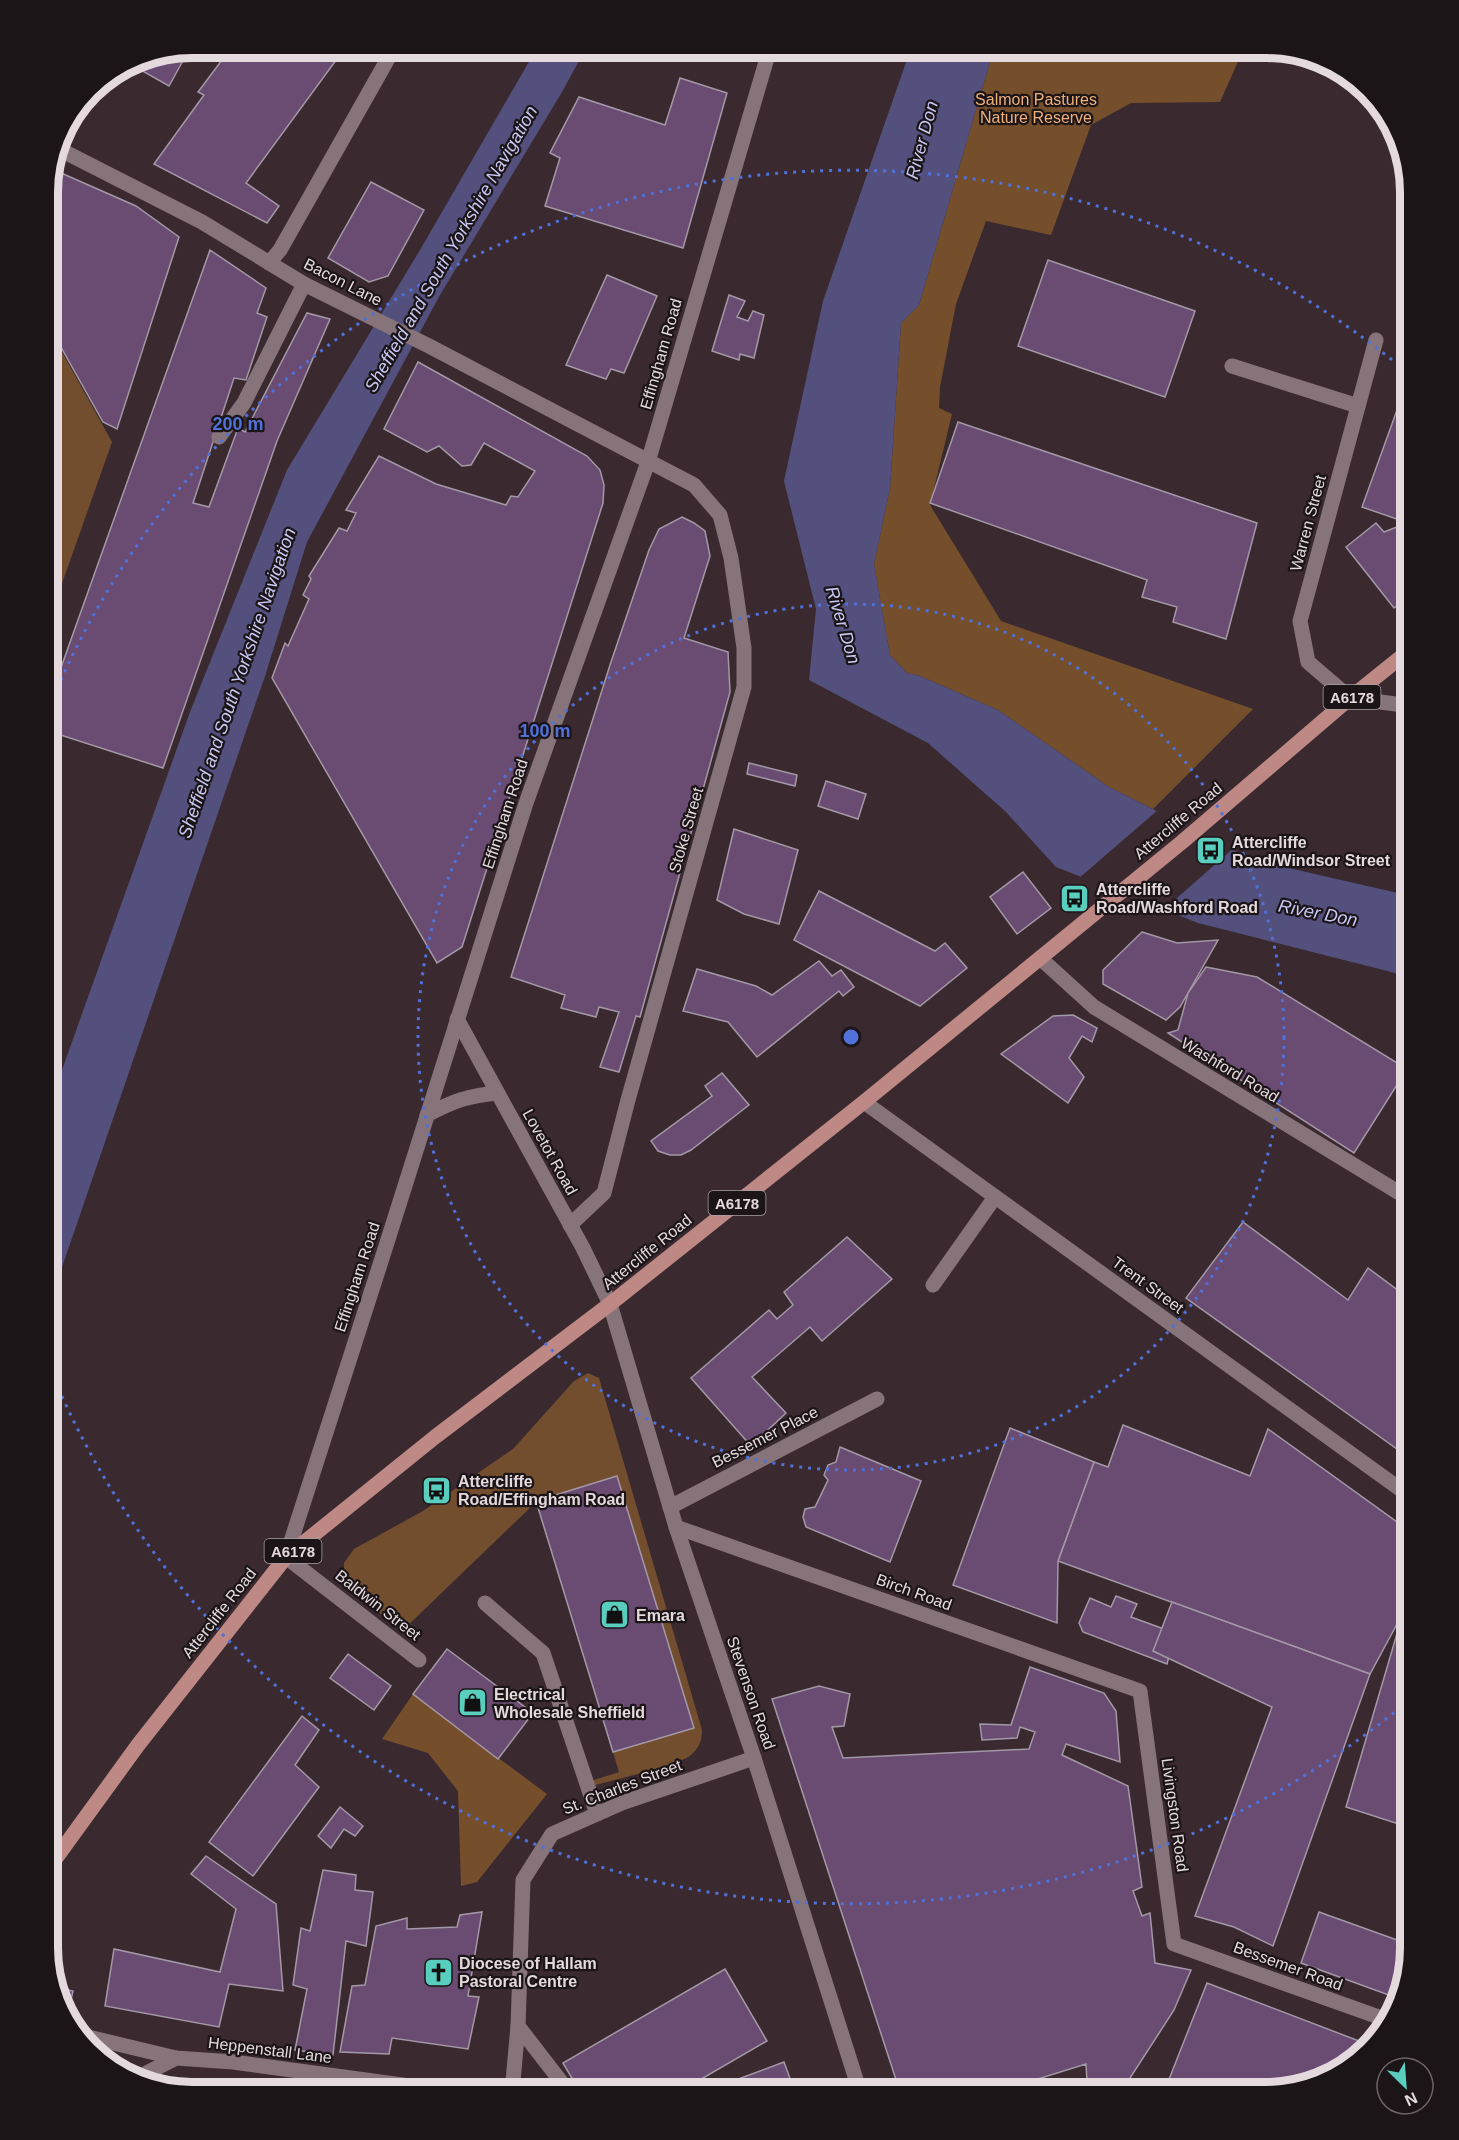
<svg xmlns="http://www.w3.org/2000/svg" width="1459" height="2140" font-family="Arial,sans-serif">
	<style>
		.green { fill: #734e2e }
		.forest { fill: #754e2c }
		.water { fill: #53507d }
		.pier { fill: #3a2a30 }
		.building { fill: #6a4b72; stroke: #a398a6; stroke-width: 1.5 }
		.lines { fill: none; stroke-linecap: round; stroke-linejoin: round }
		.service { stroke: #86747a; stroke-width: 15 }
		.minor { stroke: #86747a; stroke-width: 15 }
		.secondary { stroke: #86747a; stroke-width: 15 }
		.primary { stroke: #be8885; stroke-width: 15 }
		.ring { fill: none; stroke: #4f71d9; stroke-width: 3; stroke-dasharray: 3 6 }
		.labels { text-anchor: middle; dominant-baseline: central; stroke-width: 4.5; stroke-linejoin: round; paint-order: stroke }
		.shield { fill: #1c1518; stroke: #a89ea2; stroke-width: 1.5 }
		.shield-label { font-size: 15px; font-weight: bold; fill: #e4d9dd }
		.park-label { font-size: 16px; fill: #efb07a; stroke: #1c1518 }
		.street-label { font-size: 16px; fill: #e4d9dd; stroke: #1c1518 }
		.poi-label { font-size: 16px; font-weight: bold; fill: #e4d9dd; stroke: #1c1518; text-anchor: start }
		.water-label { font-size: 18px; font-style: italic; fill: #c7c7f3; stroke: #1c1518 }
		.rim { fill: none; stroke: #e4d9dd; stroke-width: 8 }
		.centre { fill: #4f71d9; stroke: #1c1518; stroke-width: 3 }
		.ring-label { font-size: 18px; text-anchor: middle; font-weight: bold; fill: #4f71d9; stroke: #1c1518; stroke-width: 4.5; stroke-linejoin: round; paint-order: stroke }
	</style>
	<rect width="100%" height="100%" fill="#3a2a30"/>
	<g class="green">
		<path d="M48,327L112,442L48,623Z"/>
		<path d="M588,1373L599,1378L702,1730C702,1741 699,1748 691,1755C678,1766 612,1780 592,1786L591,1781L619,1772L613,1752L694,1728L617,1476L536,1502L402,1631L344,1584V1563L354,1549L423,1511L513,1449L574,1381Z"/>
	</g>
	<g class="forest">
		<path d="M994,48H1244L1220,102L1131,103L1091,125L1051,235L986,221L956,304L940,387L939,408L952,414L930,505L1001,621L1253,709L1153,809L1109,787L998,710L920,676L907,673L890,655L874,564L890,488L901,323L919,305Z"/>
		<path d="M413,1694L547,1794L477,1882L461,1886L458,1791L428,1753L382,1739Z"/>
	</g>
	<g class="water">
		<path d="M537,48H586L562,92L440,295L307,542L265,676L48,1308V1109L190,712L287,470L420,250Z"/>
		<path d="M911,48H994L919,305L901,323L890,488L874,564L890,655L907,673L920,676L998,710L1109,787L1254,860L1411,896V977L1198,923L1056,867L1006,812L928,743L809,680L816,609L784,481L823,301Z"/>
	</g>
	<path class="pier" d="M1159,809L1235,847L1161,912L1078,879Z"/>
	<g class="building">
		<path d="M190,48L169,86L130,64L138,59Z"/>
		<path d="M231,48H345L246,183L279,206L267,223L154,164L204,95L198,92Z"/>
		<path d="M680,78L727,93L683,248L545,206L560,158L550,153L579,97L665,125Z"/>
		<path d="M52,169L136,206L179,237L117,429L103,422L48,324V184Z"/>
		<path d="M371,182L424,210L388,276L369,282L328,258Z"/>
		<path d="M210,250L266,288L257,313L267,317L246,380L234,378L193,503L209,507L238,428L245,432L307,313L330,319L277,441L163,768L48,731V704Z"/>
		<path d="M1048,260L1195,311L1165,397L1018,346Z"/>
		<path d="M607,275L657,296L624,373L611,369L606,379L566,365Z"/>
		<path d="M729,295L745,301L737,317L748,321L753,311L764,315L754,358L740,354L739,360L712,351Z"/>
		<path d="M418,362L587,456L600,470L604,485L603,503L462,947L437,963L272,678L285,643L288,646L309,599L303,595L311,579L309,576L339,528L347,531L356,513L346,510L379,456L436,484L506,505L511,496L518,497L535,471L484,443L471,465L462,466L439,446L427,452L384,429Z"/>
		<path d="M1410,374H1411V524L1362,507Z"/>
		<path d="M958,422L1257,523L1226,639L1173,622L1177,607L1142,597L1147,580L930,503Z"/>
		<path d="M682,517L694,523L705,531L710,556L684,638L728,652L730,692L640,1017L636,1016L619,1072L600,1067L619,1012L599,1007L596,1017L561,1008L565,995L511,977L610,665L649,550L659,529Z"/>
		<path d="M1376,523L1384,532L1407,523L1411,524V546L1403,550L1411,563V595L1394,608L1346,547Z"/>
		<path d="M749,763L797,775L795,786L747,774Z"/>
		<path d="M826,781L866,794L858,819L818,806Z"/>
		<path d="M734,829L798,850L779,924L744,914L717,900Z"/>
		<path d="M1023,872L1051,908L1017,934L990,897Z"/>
		<path d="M819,891L935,951L945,943L967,968L920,1006L794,940Z"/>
		<path d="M1142,932L1177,943L1218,940L1180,1007L1166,1020L1103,984V970Z"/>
		<path d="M819,961L832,976L841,970L854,987L843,996L839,991L757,1057L728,1022L683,1011L697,969L756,986L772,995Z"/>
		<path d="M1206,967L1257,977L1407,1069L1354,1153L1168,1033L1178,1030L1188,993Z"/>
		<path d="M1073,1015L1097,1028L1092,1042L1082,1036L1069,1058L1084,1077L1068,1103L1001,1054L1053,1016Z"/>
		<path d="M722,1073L749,1105L691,1150L681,1155H670L658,1151L651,1141L712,1096L705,1086Z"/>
		<path d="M1243,1222L1348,1300L1368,1268L1411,1300V1459L1186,1298Z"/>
		<path d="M847,1237L892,1279L822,1341L810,1327L752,1377L786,1413L751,1446L691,1378L769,1310L777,1319L793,1305L784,1292Z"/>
		<path d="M1123,1425L1250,1476L1268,1429L1411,1532V1598L1370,1674L1058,1561L1094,1462L1108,1467Z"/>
		<path d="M1010,1428L1094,1462L1058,1561L1057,1623L953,1585Z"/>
		<path d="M840,1447L921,1481L890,1562L806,1527L803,1517L805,1509L815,1507L828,1480L824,1475L828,1465L836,1462Z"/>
		<path d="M617,1476L694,1728L613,1752L536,1501Z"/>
		<path d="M1411,1586V1828L1346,1807Z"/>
		<path d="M1116,1596L1137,1604L1131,1617L1175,1633L1167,1664L1083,1632L1079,1623L1090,1598L1111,1607Z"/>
		<path d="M1172,1602L1370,1674L1273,1946L1234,1927L1195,1916L1272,1707L1153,1651Z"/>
		<path d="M447,1649L533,1713L498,1759L413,1694Z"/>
		<path d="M348,1654L391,1686L374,1710L330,1678Z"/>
		<path d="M1030,1667L1104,1693L1116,1711L1120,1762L1066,1744L1062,1755L1128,1786L1142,1887L1133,1891L1142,1916L1150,1913L1155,1963L1191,1970L1174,2010L1121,2092H1073L1076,2081L1087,2082L1086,2064L996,2092H900L772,1699L819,1686L850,1694L844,1726L832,1727L843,1758L1029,1749L1035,1732L1020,1727L1017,1738L982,1740L980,1724L1011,1725Z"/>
		<path d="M302,1716L319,1730L295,1765L319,1787L253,1876L209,1842Z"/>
		<path d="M48,1803L61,1813L48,1830Z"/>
		<path d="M340,1807L363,1826L355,1836L344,1829L331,1848L318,1836Z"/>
		<path d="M206,1856L276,1904L283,1991L229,1984L219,2027L105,2006L114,1949L220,1972L236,1909L191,1874Z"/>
		<path d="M323,1870L356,1875L355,1890L373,1892L366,1946L346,1941L333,2055L295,2050L307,1989L293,1985L301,1928L310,1931Z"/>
		<path d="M482,1912L468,1996L479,1997L468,2049L392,2038L389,2054L340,2052L352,1986L365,1985L376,1926L407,1918V1929L457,1927L460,1915Z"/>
		<path d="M1319,1912L1411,1945L1397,1998L1301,1963Z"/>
		<path d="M725,1969L767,2041L696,2082L702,2092H580L563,2063Z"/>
		<path d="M1207,1983L1367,2044L1338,2073L1267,2092H1164Z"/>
		<path d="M59,1988L73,1991L69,2009L64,2008Z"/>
		<path d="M784,2062L795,2092H737L733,2081Z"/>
	</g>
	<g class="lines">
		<g class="service">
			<path d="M269,263L280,250L394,48"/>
			<path d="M1232,366L1358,406"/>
			<path d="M219,437L244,403L304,284"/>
			<path d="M933,1285L995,1197"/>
			<path d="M485,1603L543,1653L597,1814"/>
			<path d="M518,2026L569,2092"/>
		</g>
		<g class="minor">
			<path d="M57,148L202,222L304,284L429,346L694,485L720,515L731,558L744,648V687L628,1100L604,1193L570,1225"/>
			<path d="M1376,340L1300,621L1308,662L1350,698L1411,706"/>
			<path d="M1040,958L1094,1007L1411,1200"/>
			<path d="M864,1102L1411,1497"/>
			<path d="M610,1304L676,1527L754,1758L860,2092"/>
			<path d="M670,1507L877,1399"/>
			<path d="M676,1527L1140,1691L1174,1944L1390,2021"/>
			<path d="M286,1557L419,1660"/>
			<path d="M84,2036L176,2058L233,2062L454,2092"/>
			<path d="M137,2078L176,2058"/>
			<path d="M512,2092L518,2026L523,1880L552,1834L622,1803L754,1758"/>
		</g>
		<g class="secondary">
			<path d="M457,1019L583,1248L610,1304"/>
			<path d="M427,1115C453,1101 467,1096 497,1093"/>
			<path d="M286,1557L385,1249L526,803L648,462L770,48"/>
		</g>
		<path class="primary" d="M48,1869L138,1745L286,1557L435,1437L610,1304L864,1102L1182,842L1350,698L1411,649"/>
	</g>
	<g class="ring">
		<circle cx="851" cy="1037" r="433"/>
		<path d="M1408 1701A867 867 0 0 1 50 1369M50 705A867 867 0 0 1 1408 373"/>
	</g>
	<defs>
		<symbol id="bus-square" viewBox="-11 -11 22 22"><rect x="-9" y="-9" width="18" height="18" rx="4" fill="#59cebe" stroke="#1c1518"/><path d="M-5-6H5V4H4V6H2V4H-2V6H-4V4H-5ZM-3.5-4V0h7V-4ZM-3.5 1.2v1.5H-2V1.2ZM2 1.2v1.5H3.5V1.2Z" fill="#111"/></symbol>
		<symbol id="shop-square" viewBox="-11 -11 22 22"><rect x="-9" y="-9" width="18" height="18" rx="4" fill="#59cebe" stroke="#1c1518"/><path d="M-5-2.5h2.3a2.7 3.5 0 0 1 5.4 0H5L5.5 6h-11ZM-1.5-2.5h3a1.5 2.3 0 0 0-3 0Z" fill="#111"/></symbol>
		<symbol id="church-square" viewBox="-11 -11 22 22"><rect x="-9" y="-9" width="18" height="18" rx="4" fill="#59cebe" stroke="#1c1518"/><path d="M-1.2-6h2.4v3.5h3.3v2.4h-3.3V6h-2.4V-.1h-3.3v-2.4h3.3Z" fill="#111"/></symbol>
	</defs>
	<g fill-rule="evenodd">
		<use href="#bus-square" x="1194" y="834" width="33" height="33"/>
		<use href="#bus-square" x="1058" y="882" width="33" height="33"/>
		<use href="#bus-square" x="420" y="1474" width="33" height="33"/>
		<use href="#shop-square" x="598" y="1598" width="33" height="33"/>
		<use href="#shop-square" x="456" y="1686" width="33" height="33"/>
		<use href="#church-square" x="422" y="1956" width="33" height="33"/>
	</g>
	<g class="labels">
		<g class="shield">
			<rect x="1323.5" y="685" width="57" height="24" rx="4.5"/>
			<rect x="708.5" y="1191" width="57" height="24" rx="4.5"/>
			<rect x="264.5" y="1539" width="57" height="24" rx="4.5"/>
		</g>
		<g class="shield-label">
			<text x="1352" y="697">A6178</text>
			<text x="737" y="1203">A6178</text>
			<text x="293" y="1551">A6178</text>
		</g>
		<g class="park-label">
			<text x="1036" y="99">Salmon Pastures<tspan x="1036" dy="18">Nature Reserve</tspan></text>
		</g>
		<g class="street-label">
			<text transform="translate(343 282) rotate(27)">Bacon Lane</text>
			<text transform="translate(661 354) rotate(-74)">Effingham Road</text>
			<text transform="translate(1308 523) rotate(-75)">Warren Street</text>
			<text transform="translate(505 814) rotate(-72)">Effingham Road</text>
			<text transform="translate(1178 821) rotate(-40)">Attercliffe Road</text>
			<text transform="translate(686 830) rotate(-74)">Stoke Street</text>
			<text transform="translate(1230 1070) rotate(31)">Washford Road</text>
			<text transform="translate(550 1152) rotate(61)">Lovetot Road</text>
			<text transform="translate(647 1252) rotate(-39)">Attercliffe Road</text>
			<text transform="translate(357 1277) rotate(-72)">Effingham Road</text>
			<text transform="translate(1148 1285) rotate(36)">Trent Street</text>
			<text transform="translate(765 1437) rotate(-27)">Bessemer Place</text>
			<text transform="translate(914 1592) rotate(20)">Birch Road</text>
			<text transform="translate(378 1605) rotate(38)">Baldwin Street</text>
			<text transform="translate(219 1613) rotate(-52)">Attercliffe Road</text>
			<text transform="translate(751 1693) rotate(71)">Stevenson Road</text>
			<text transform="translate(622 1787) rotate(-21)">St. Charles Street</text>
			<text transform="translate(1175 1815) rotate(82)">Livingston Road</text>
			<text transform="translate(1288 1966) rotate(20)">Bessemer Road</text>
			<text transform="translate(270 2050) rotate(7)">Heppenstall Lane</text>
		</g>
		<g class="poi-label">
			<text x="1232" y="842">Attercliffe<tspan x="1232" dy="18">Road/Windsor Street</tspan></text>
			<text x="1096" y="889">Attercliffe<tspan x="1096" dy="18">Road/Washford Road</tspan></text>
			<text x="458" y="1481">Attercliffe<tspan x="458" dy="18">Road/Effingham Road</tspan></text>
			<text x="636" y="1615">Emara</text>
			<text x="494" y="1694">Electrical<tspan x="494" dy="18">Wholesale Sheffield</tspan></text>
			<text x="459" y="1963">Diocese of Hallam<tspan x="459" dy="18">Pastoral Centre</tspan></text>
		</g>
		<g class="water-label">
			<text transform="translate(922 140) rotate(-75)">River Don</text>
			<text transform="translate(451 249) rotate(-60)">Sheffield and South Yorkshire Navigation</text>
			<text transform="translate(843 625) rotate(73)">River Don</text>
			<text transform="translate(237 683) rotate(-71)">Sheffield and South Yorkshire Navigation</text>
			<text transform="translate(1318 913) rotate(11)">River Don</text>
		</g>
	</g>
	<path d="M0 0H1459V2140H0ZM192 58H1266A134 134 0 0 1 1400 192V1948A134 134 0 0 1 1266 2082H192A134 134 0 0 1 58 1948V192A134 134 0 0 1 192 58Z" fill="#1c1518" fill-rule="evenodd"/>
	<path class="rim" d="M192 58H1266A134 134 0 0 1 1400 192V1948A134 134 0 0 1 1266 2082H192A134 134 0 0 1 58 1948V192A134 134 0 0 1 192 58Z"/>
	<circle cx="851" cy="1037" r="9" class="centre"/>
	<g class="ring-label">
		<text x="238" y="430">200 m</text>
		<text x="545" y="737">100 m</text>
	</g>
	<g transform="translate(1405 2086) rotate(155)"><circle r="28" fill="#1c1518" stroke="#6c6367" stroke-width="1.5"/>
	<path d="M0-4.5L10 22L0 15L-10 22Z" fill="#59cebe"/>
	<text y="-9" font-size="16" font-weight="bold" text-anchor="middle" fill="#e4d9dd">N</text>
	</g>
</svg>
